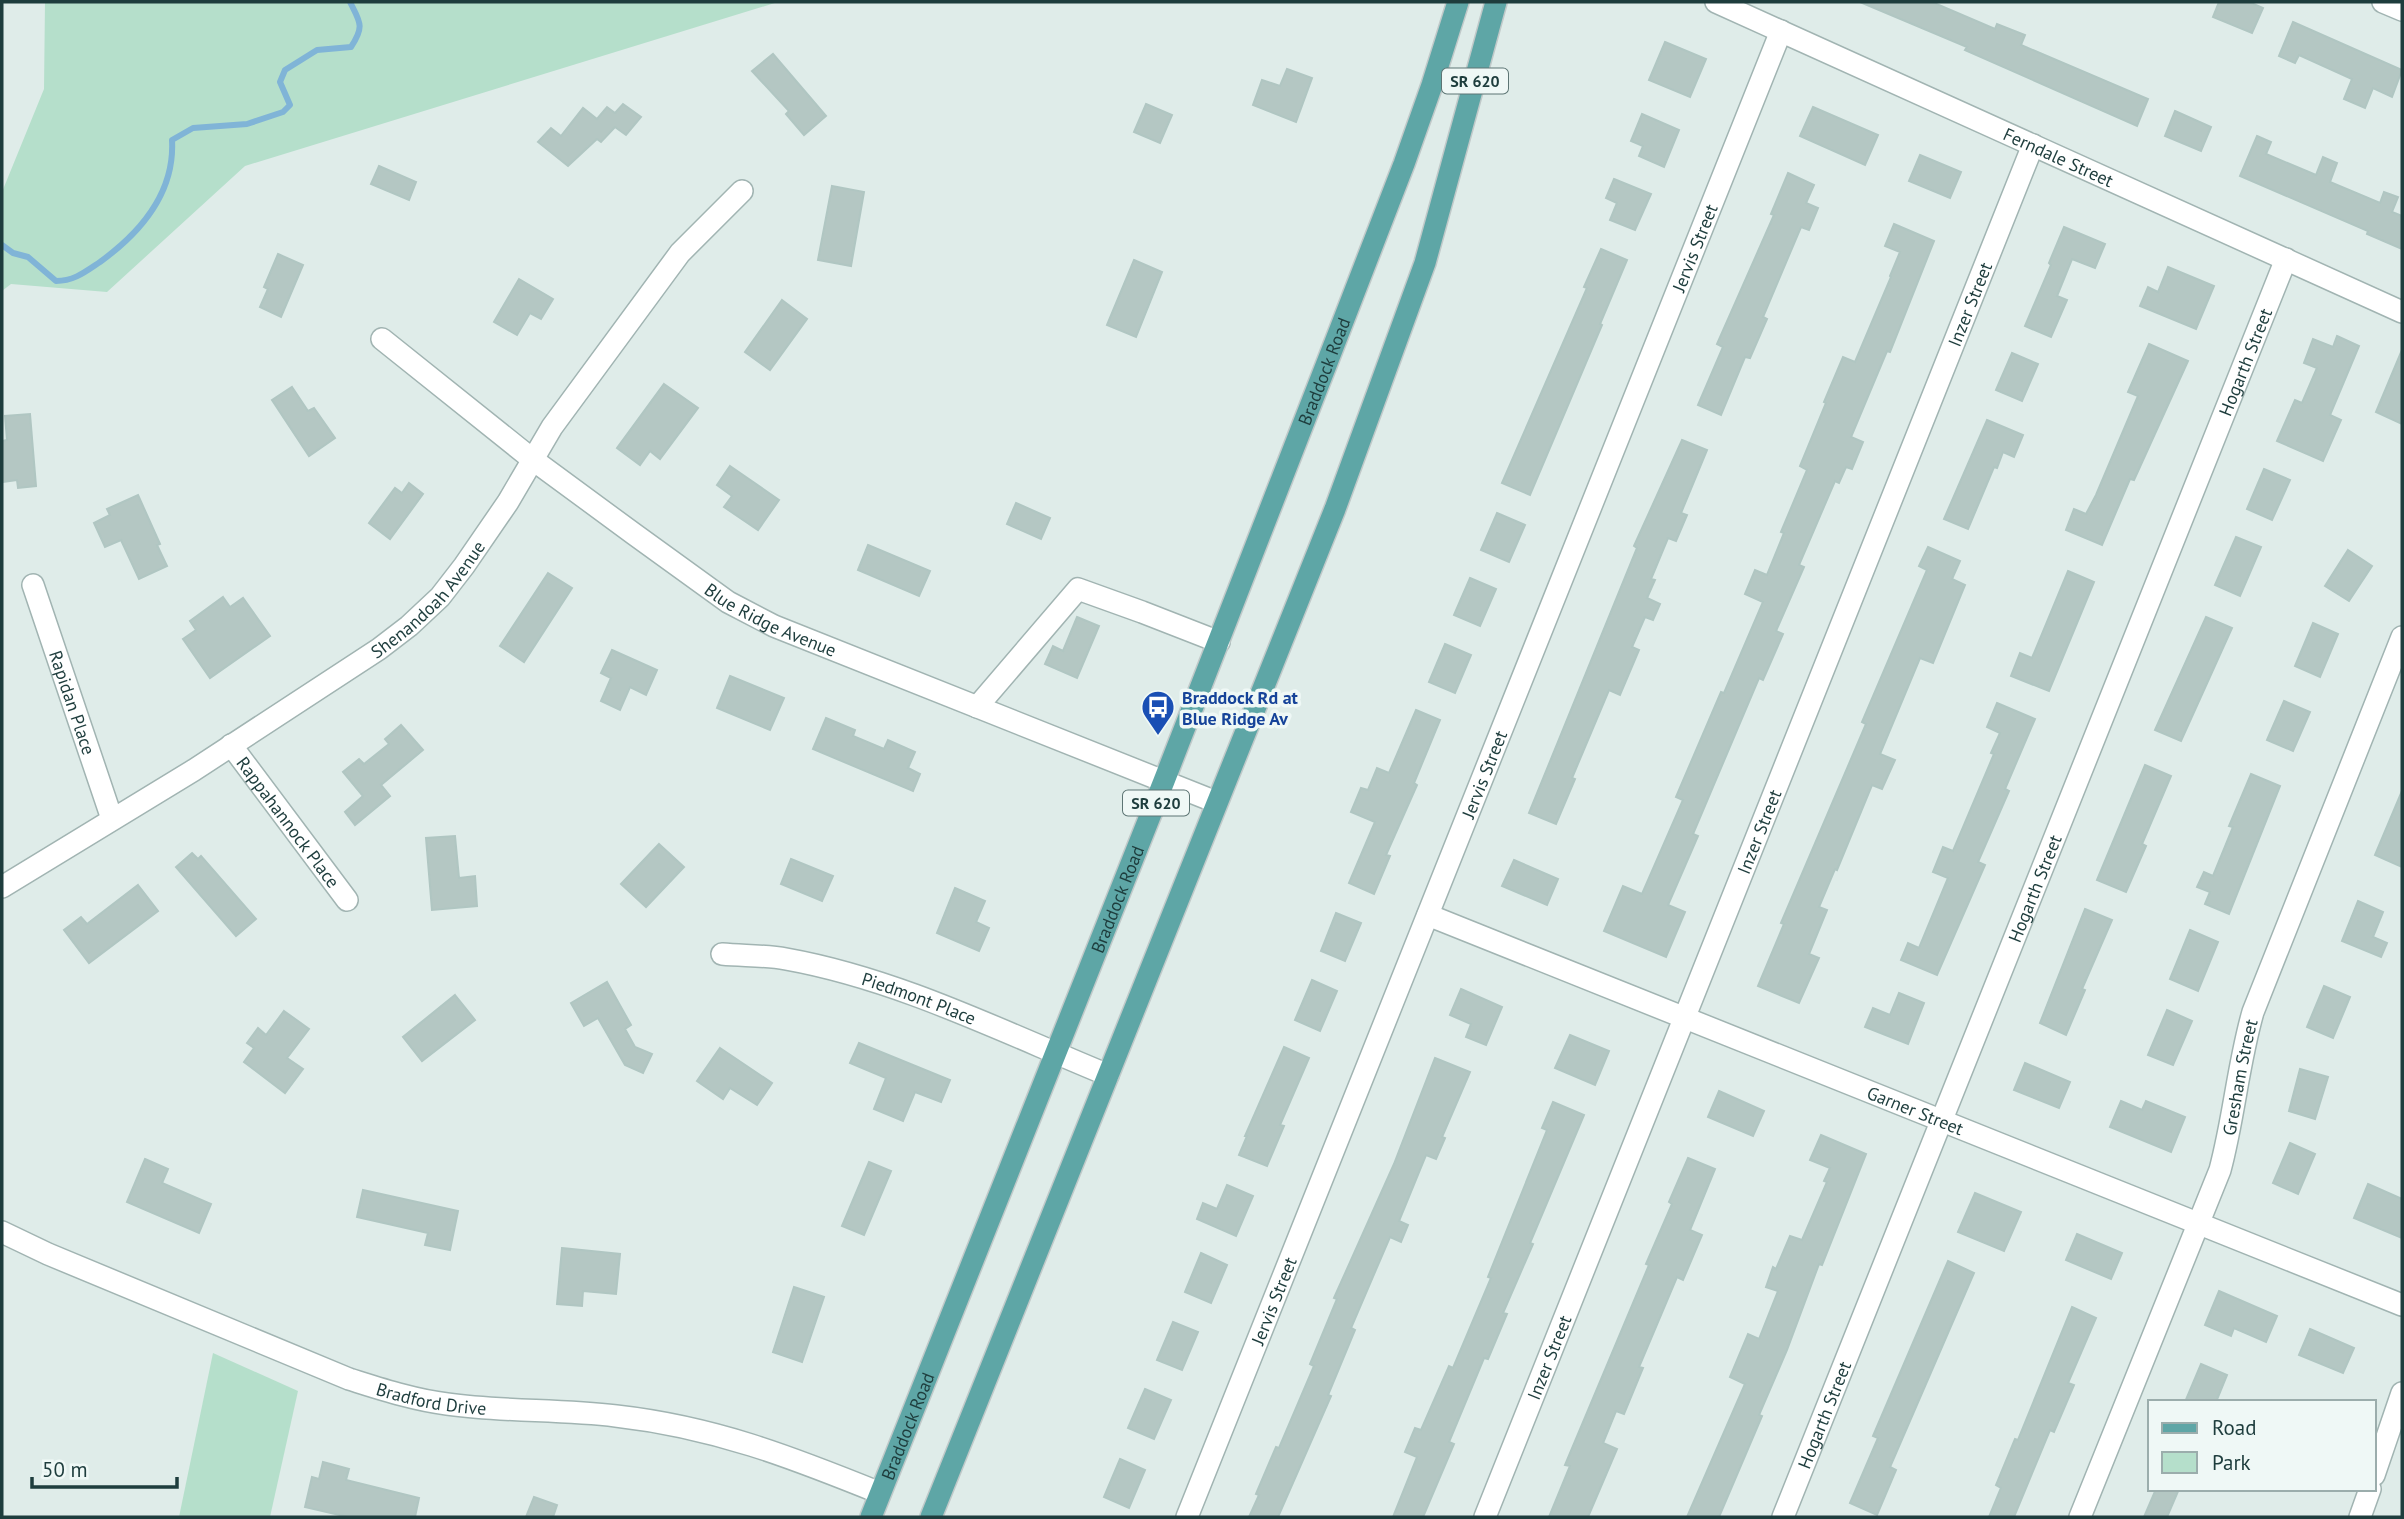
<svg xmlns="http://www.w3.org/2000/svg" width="2404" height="1519" font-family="'PT Sans',sans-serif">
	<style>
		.green { fill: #b5dfcb }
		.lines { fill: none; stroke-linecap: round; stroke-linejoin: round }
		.stream { stroke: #80b4d7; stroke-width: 6 }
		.building { fill: #b4c7c3; stroke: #b0c6c2; stroke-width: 2 }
		.minor-casing { stroke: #a1b4b2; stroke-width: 24 }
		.major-casing { stroke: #c0c9c9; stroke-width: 24 }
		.minor { stroke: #fff; stroke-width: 21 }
		.major { stroke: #5ea6a6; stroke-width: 21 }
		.labels { text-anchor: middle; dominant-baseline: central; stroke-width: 7; stroke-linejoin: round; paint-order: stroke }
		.shield { fill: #eff8f6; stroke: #5d7574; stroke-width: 2 }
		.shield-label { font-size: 16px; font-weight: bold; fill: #1e3d3d }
		.street-label { font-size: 18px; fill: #1e3d3d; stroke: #eff8f6 }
		.transit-label { font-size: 18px; font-weight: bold; fill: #164399; stroke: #eff8f6; text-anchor: start }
	</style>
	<rect width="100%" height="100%" fill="#dfece9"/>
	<g class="green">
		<path d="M45,2H778L245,166L107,292L11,284L2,291V192L44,89Z"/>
		<path d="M213,1353L298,1391L270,1517H179Z"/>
	</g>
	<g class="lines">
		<path class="stream" d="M2,245L13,253L28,257L56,281C74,281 85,272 100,262C140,233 175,193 172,140L193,128L247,124L283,112L290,105L280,82L285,70L317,50L351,47C365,26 360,22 350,2"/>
	</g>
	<g class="building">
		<path d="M1860,2H1932L1995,29L1997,24L2025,35L2021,45L2148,99L2137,126L1965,50L1967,47Z"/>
		<path d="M2219,2H2249L2263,8L2252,33L2213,17Z"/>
		<path d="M2293,22L2402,70L2392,97L2373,88L2365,108L2344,99L2352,79L2299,55L2295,63L2279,56Z"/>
		<path d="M1665,42L1706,59L1690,97L1649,80Z"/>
		<path d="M773,54L826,116L804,135L786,114L789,111L752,71Z"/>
		<path d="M1287,69L1312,78L1296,122L1253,105L1262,80L1280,86Z"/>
		<path d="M623,104L641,117L626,135L615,127L601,142L597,139L568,166L538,142L551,128L561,136L583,108L597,119L607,107L615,113Z"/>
		<path d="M1146,104L1172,115L1160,143L1134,132Z"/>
		<path d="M1813,107L1878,135L1865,165L1800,136Z"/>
		<path d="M2175,111L2211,127L2201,151L2165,136Z"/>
		<path d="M1642,114L1679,130L1664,167L1639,156L1643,146L1631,141Z"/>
		<path d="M2257,136L2271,142L2266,154L2316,175L2323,157L2337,163L2330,182L2380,203L2384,192L2398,197L2392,212L2402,216V249L2367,234L2368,231L2240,176Z"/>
		<path d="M1920,155L1961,172L1950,198L1909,181Z"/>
		<path d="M379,166L416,182L409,200L371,184Z"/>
		<path d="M1788,173L1814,185L1806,203L1818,208L1809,230L1801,227L1763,317L1767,319L1750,358L1745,357L1721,415L1698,405L1723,347L1717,344L1774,215L1771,214Z"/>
		<path d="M1614,179L1651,194L1635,230L1610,220L1617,203L1606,198Z"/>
		<path d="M832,186L864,192L851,266L818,260Z"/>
		<path d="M1894,224L1934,241L1890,352L1887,351L1851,437L1863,442L1852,469L1846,467L1839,483L1835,481L1799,565L1804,567L1776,631L1783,634L1763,680L1759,678L1693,834L1698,836L1668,905L1685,912L1666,957L1604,931L1623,886L1642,894L1683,800L1676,797L1721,692L1724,693L1763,602L1745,594L1755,570L1767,575L1784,533L1781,532L1807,470L1800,466L1826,403L1824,402L1843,357L1855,362L1891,277L1890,276L1900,252L1885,246Z"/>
		<path d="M2064,227L2105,244L2095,268L2072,259L2057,296L2067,300L2051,337L2025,326L2051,265L2049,263Z"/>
		<path d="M1601,249L1627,260L1600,324L1602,325L1530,495L1502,483L1587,288L1584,287Z"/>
		<path d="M278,254L303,265L281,317L260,307L268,289L264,287Z"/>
		<path d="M1134,260L1162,272L1136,337L1107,325Z"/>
		<path d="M2168,267L2214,286L2196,329L2140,306L2148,287L2158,292Z"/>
		<path d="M519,279L553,299L541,319L530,313L517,335L494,322Z"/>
		<path d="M782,300L807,319L770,370L745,352Z"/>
		<path d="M2337,336L2359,346L2330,415L2341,420L2323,461L2277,441L2295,400L2302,403L2317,368L2304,363L2313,339L2333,347Z"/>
		<path d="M2149,344L2188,361L2134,480L2130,479L2102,545L2066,530L2074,509L2086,514L2096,495L2138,396L2128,392Z"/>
		<path d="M2402,350V424L2376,412Z"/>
		<path d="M2012,353L2038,364L2022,401L1996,390Z"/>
		<path d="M664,384L698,408L660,459L650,451L640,465L617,448Z"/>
		<path d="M292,387L308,411L314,408L335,438L309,456L272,400Z"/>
		<path d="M30,414L36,486L18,488L17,480L2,482V441L7,440L5,416Z"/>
		<path d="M1987,420L2023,435L2014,457L2003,452L1997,468L1994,467L1968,529L1944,519Z"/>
		<path d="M1682,440L1707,450L1681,513L1687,515L1676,541L1668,538L1651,579L1655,580L1647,598L1660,604L1653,620L1645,617L1632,647L1639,650L1620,695L1609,690L1572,778L1575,779L1556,824L1529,813L1637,548L1634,546Z"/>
		<path d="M730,466L779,500L758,530L724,507L732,496L717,485Z"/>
		<path d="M2264,469L2290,480L2272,520L2247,509Z"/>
		<path d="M409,483L423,494L390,539L369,523L395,488L402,493Z"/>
		<path d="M138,495L160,544L157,545L167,566L139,579L121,540L105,547L94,523L110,515L107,509Z"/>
		<path d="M1016,503L1050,518L1041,539L1007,524Z"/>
		<path d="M1497,513L1525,525L1509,562L1481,550Z"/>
		<path d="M2236,537L2261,547L2240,596L2215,585Z"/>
		<path d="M868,545L930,571L919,596L858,570Z"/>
		<path d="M1928,547L1960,561L1952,579L1965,585L1933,663L1920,658L1880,754L1895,760L1882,789L1872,785L1837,870L1835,869L1819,907L1827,910L1809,954L1819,958L1799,1003L1758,986L1784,924L1781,923L1866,724L1862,722L1927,570L1919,566Z"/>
		<path d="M2348,550L2372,566L2349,601L2325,586Z"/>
		<path d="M2068,571L2094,582L2049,691L2011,676L2020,653L2032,658Z"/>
		<path d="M548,573L572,588L524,662L500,646Z"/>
		<path d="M1470,578L1496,589L1480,626L1454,615Z"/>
		<path d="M223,597L230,607L243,598L270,636L210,678L183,639L196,630L190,621Z"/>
		<path d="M1077,617L1099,626L1077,678L1045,664L1053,646L1063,651Z"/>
		<path d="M2206,617L2232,628L2181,741L2155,730Z"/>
		<path d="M2313,623L2338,634L2320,677L2295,666Z"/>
		<path d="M1445,644L1471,655L1455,693L1429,682Z"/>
		<path d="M612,650L657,670L646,695L630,687L620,710L601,701L611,678L601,673Z"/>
		<path d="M730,676L784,698L770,730L717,708Z"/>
		<path d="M2284,701L2310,712L2293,751L2267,740Z"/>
		<path d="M1997,703L2035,719L2005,789L2009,791L1978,862L1985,865L1937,975L1901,960L1908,943L1919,948L1948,878L1933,872L1943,847L1953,851L1994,754L1991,753L2000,733L1987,727Z"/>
		<path d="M1416,710L1440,720L1414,783L1417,785L1386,855L1390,856L1374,894L1349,883L1375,822L1351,812L1361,788L1368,790L1377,768L1389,773Z"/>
		<path d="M826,718L855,730L853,736L884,749L888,740L915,752L908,768L920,774L913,791L813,749Z"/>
		<path d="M401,725L423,750L381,785L390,796L355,825L345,812L363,796L343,772L359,759L364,764L389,744L385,739Z"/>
		<path d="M2145,765L2171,776L2142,844L2146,846L2126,892L2097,880Z"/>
		<path d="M2251,774L2280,786L2229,914L2205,904L2210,892L2197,887L2204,872L2213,876L2233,827L2229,826Z"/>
		<path d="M2402,791V867L2375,855Z"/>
		<path d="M455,836L459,878L475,876L477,906L432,910L426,838Z"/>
		<path d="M659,844L684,867L646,907L621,884Z"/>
		<path d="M192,853L198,859L201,856L256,919L236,936L176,867Z"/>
		<path d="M791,859L833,876L822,901L781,884Z"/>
		<path d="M1514,860L1558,879L1547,905L1502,886Z"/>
		<path d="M138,885L158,911L89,963L64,930L81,917L87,924Z"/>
		<path d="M955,888L985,901L976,922L989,928L979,951L937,933Z"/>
		<path d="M2358,901L2383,912L2373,937L2387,943L2381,957L2342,941Z"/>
		<path d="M2085,909L2112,920L2082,989L2085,990L2066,1035L2040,1023Z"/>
		<path d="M1336,913L1361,923L1345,961L1321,951Z"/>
		<path d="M2190,930L2218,942L2198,991L2170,979Z"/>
		<path d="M1312,980L1337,991L1320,1031L1295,1020Z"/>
		<path d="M607,982L631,1025L625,1029L635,1047L652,1054L643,1073L625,1065L598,1018L584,1026L571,1003Z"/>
		<path d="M2324,986L2350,997L2333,1038L2307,1027Z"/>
		<path d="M1461,989L1502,1007L1486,1045L1466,1037L1471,1024L1450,1015Z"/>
		<path d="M1899,993L1924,1003L1908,1044L1865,1027L1873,1008L1890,1015Z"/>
		<path d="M455,995L475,1020L422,1061L403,1037Z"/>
		<path d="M2167,1010L2192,1021L2173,1065L2148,1055Z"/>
		<path d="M284,1011L309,1029L287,1058L303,1069L285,1093L244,1062L254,1048L247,1043L258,1028L266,1035Z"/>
		<path d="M1570,1035L1609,1051L1595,1085L1555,1068Z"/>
		<path d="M859,1043L950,1080L941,1102L915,1092L903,1121L874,1109L886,1078L850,1063Z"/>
		<path d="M1284,1047L1309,1058L1280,1125L1284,1126L1267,1166L1239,1155L1247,1136H1245Z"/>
		<path d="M720,1048L772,1083L757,1105L730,1088L723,1099L697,1081Z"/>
		<path d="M1435,1058L1470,1072L1442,1137L1445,1138L1436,1159L1426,1155L1399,1221L1408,1225L1401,1242L1390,1237L1351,1328L1355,1330L1328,1395L1331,1396L1278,1517H1249L1259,1495L1256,1494L1276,1447L1279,1448L1314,1366L1310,1364L1337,1299L1334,1298L1394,1164Z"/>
		<path d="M2025,1063L2070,1082L2059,1108L2014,1090Z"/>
		<path d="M2300,1069L2328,1077L2315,1119L2289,1111Z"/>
		<path d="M1719,1091L1764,1111L1753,1136L1708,1117Z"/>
		<path d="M2121,1101L2142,1110L2146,1101L2185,1117L2171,1152L2110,1127Z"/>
		<path d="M1553,1102L1584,1115L1530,1243L1533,1244L1503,1313L1507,1314L1488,1359L1484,1358L1449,1442L1454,1444L1423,1517H1393L1417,1457L1405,1452L1415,1428L1421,1430L1449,1366L1453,1368L1491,1278L1488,1277L1547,1130L1542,1128Z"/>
		<path d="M1821,1135L1866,1154L1822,1265L1819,1264L1787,1350L1759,1415L1762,1416L1719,1517H1687L1745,1384L1730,1377L1748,1334L1759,1339L1778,1291L1766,1287L1773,1267L1776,1269L1790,1236L1802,1240L1827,1182L1824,1181L1830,1168L1810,1160Z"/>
		<path d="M2290,1143L2315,1154L2298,1194L2273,1183Z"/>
		<path d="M1688,1158L1715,1169L1690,1230L1702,1235L1683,1280L1677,1277L1639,1367L1643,1368L1624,1414L1616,1411L1603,1443L1617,1449L1588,1517H1549L1570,1466L1565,1465L1649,1265L1646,1264L1672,1204L1669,1202Z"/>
		<path d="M145,1159L168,1169L162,1183L211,1204L199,1233L127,1202Z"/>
		<path d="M869,1162L891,1171L864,1235L842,1226Z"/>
		<path d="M2368,1184L2402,1199V1238L2354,1218Z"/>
		<path d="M1227,1185L1253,1196L1236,1236L1197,1219L1203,1203L1217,1209Z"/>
		<path d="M363,1190L458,1211L450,1250L425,1245L428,1233L357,1217Z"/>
		<path d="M1975,1193L2021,1212L2004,1251L1958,1232Z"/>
		<path d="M2077,1234L2122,1253L2111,1279L2066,1260Z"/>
		<path d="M562,1248L620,1254L616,1294L583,1291L582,1306L557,1304Z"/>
		<path d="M1201,1253L1227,1265L1211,1303L1185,1292Z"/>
		<path d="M1948,1261L1974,1273L1890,1467L1896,1470L1877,1515L1850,1503L1878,1438L1873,1436Z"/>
		<path d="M794,1287L824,1297L802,1362L773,1352Z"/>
		<path d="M2219,1291L2277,1316L2266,1342L2234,1328L2231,1336L2205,1325Z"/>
		<path d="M2072,1307L2096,1318L2068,1383L2074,1385L2054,1432L2050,1430L2014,1517H1989L2001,1488L1996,1485L2015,1439L2018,1440Z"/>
		<path d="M1173,1322L1198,1332L1182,1370L1157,1360Z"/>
		<path d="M2310,1329L2354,1348L2343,1373L2299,1355Z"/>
		<path d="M2201,1364L2227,1375L2216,1402H2185Z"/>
		<path d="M1145,1389L1171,1400L1154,1439L1128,1428Z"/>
		<path d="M1120,1459L1145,1470L1129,1508L1104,1497Z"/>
		<path d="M323,1462L349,1469L346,1480L419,1498L415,1517H348L305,1507L312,1477L319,1479Z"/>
		<path d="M2156,1489H2179L2167,1517H2144Z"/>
		<path d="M534,1497L557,1505L553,1517H526Z"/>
	</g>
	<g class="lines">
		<defs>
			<g id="minor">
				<path id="s1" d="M1716,2L2402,312"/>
				<path d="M2383,2L2402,10"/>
				<path id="s2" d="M382,339L532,459L634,534L728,602L774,626L1216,802"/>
				<path id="s3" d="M33,585L112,819"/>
				<path d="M977,707L1078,589L1142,612L1219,642"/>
				<path id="s4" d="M231,745L347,900"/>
				<path id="s5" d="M2,887L194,770L379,649L409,626L440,597L464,566L508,502L552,427L680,253L742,191"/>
				<path id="s6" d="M1428,915L2402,1305"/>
				<path id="s7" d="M722,954C743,956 765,955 786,959C898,979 1003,1032 1108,1075"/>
				<path id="s8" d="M2,1232L48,1254L349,1379C381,1389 414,1400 447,1404C503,1412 560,1409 616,1416C714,1427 791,1457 880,1493"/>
				<path d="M2374,1475L2402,1393"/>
				<path id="s9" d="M1187,1517L1781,31"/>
				<path id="s10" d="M1485,1517L2033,145"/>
				<path id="s11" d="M1783,1517L2286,259"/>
				<path id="s12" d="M2080,1517L2220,1170C2234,1118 2238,1064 2253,1012L2402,637"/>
				<path d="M2360,1517L2370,1489"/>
			</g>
			<g id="major">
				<path id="s13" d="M871,1517L1164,781L1332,350L1404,164L1432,85L1458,2"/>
				<path d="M931,1517L1335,509L1425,263L1496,2"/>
			</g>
		</defs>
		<use href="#minor" class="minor-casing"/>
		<use href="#major" class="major-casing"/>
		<use href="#minor" class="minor"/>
		<use href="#major" class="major"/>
	</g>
	<defs>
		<symbol id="bus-pin" viewBox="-11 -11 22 30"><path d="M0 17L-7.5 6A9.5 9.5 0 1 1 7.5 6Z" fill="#1a4fb4" stroke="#eff8f6"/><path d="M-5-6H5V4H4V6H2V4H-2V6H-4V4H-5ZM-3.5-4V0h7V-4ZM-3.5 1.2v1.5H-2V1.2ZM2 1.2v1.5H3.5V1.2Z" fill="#fff"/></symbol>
	</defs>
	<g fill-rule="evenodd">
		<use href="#bus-pin" x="1139" y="688" width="38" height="52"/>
	</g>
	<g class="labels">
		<g class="shield">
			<rect x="1442" y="68.5" width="66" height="25" rx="5"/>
			<rect x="1123" y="790.5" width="66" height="25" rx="5"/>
		</g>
		<g class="shield-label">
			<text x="1475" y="81">SR 620</text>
			<text x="1156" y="803">SR 620</text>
		</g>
		<g class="street-label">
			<text stroke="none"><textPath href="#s1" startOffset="376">Ferndale Street</textPath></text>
			<text stroke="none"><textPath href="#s9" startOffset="1367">Jervis Street</textPath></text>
			<text stroke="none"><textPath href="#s10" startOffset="1306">Inzer Street</textPath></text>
			<text stroke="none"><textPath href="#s11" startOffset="1244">Hogarth Street</textPath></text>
			<text stroke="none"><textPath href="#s13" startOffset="1232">Braddock Road</textPath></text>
			<text stroke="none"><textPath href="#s5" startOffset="516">Shenandoah Avenue</textPath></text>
			<text stroke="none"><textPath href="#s2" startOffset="481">Blue Ridge Avenue</textPath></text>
			<text stroke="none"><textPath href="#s3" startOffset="124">Rapidan Place</textPath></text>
			<text stroke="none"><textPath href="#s9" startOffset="800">Jervis Street</textPath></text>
			<text stroke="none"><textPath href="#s4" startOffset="96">Rappahannock Place</textPath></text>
			<text stroke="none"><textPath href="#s10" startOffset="738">Inzer Street</textPath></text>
			<text stroke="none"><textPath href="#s11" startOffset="677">Hogarth Street</textPath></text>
			<text stroke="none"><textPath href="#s13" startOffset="665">Braddock Road</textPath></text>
			<text stroke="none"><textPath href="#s7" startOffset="203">Piedmont Place</textPath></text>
			<text stroke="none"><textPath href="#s12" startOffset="469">Gresham Street</textPath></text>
			<text stroke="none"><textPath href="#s6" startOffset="525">Garner Street</textPath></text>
			<text stroke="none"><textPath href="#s9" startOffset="233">Jervis Street</textPath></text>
			<text stroke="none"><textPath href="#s10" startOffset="172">Inzer Street</textPath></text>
			<text stroke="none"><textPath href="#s8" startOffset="462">Bradford Drive</textPath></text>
			<text stroke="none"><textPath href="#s11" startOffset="110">Hogarth Street</textPath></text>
			<text stroke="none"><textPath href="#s13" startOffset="98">Braddock Road</textPath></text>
		</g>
		<g class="transit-label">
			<text x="1182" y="697">Braddock Rd at<tspan x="1182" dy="21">Blue Ridge Av</tspan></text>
		</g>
	</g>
	<rect width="2404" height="1519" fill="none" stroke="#1e3d3d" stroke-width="7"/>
	<rect x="2148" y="1400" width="228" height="91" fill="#eff8f6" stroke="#9badac" stroke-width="2"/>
	<rect x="2162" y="1423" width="35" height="10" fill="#5ea6a6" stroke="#9badac" stroke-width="2"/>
	<text x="2212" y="1435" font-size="21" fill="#1e3d3d">Road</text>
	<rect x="2162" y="1452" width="35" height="21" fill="#b5dfcb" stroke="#9badac" stroke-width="2"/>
	<text x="2212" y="1470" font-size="21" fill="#1e3d3d">Park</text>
	<path d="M32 1477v10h145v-10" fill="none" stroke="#1e3d3d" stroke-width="3.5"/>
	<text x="42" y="1477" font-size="21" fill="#1e3d3d" stroke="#eff8f6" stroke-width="5" paint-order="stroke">50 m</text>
</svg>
